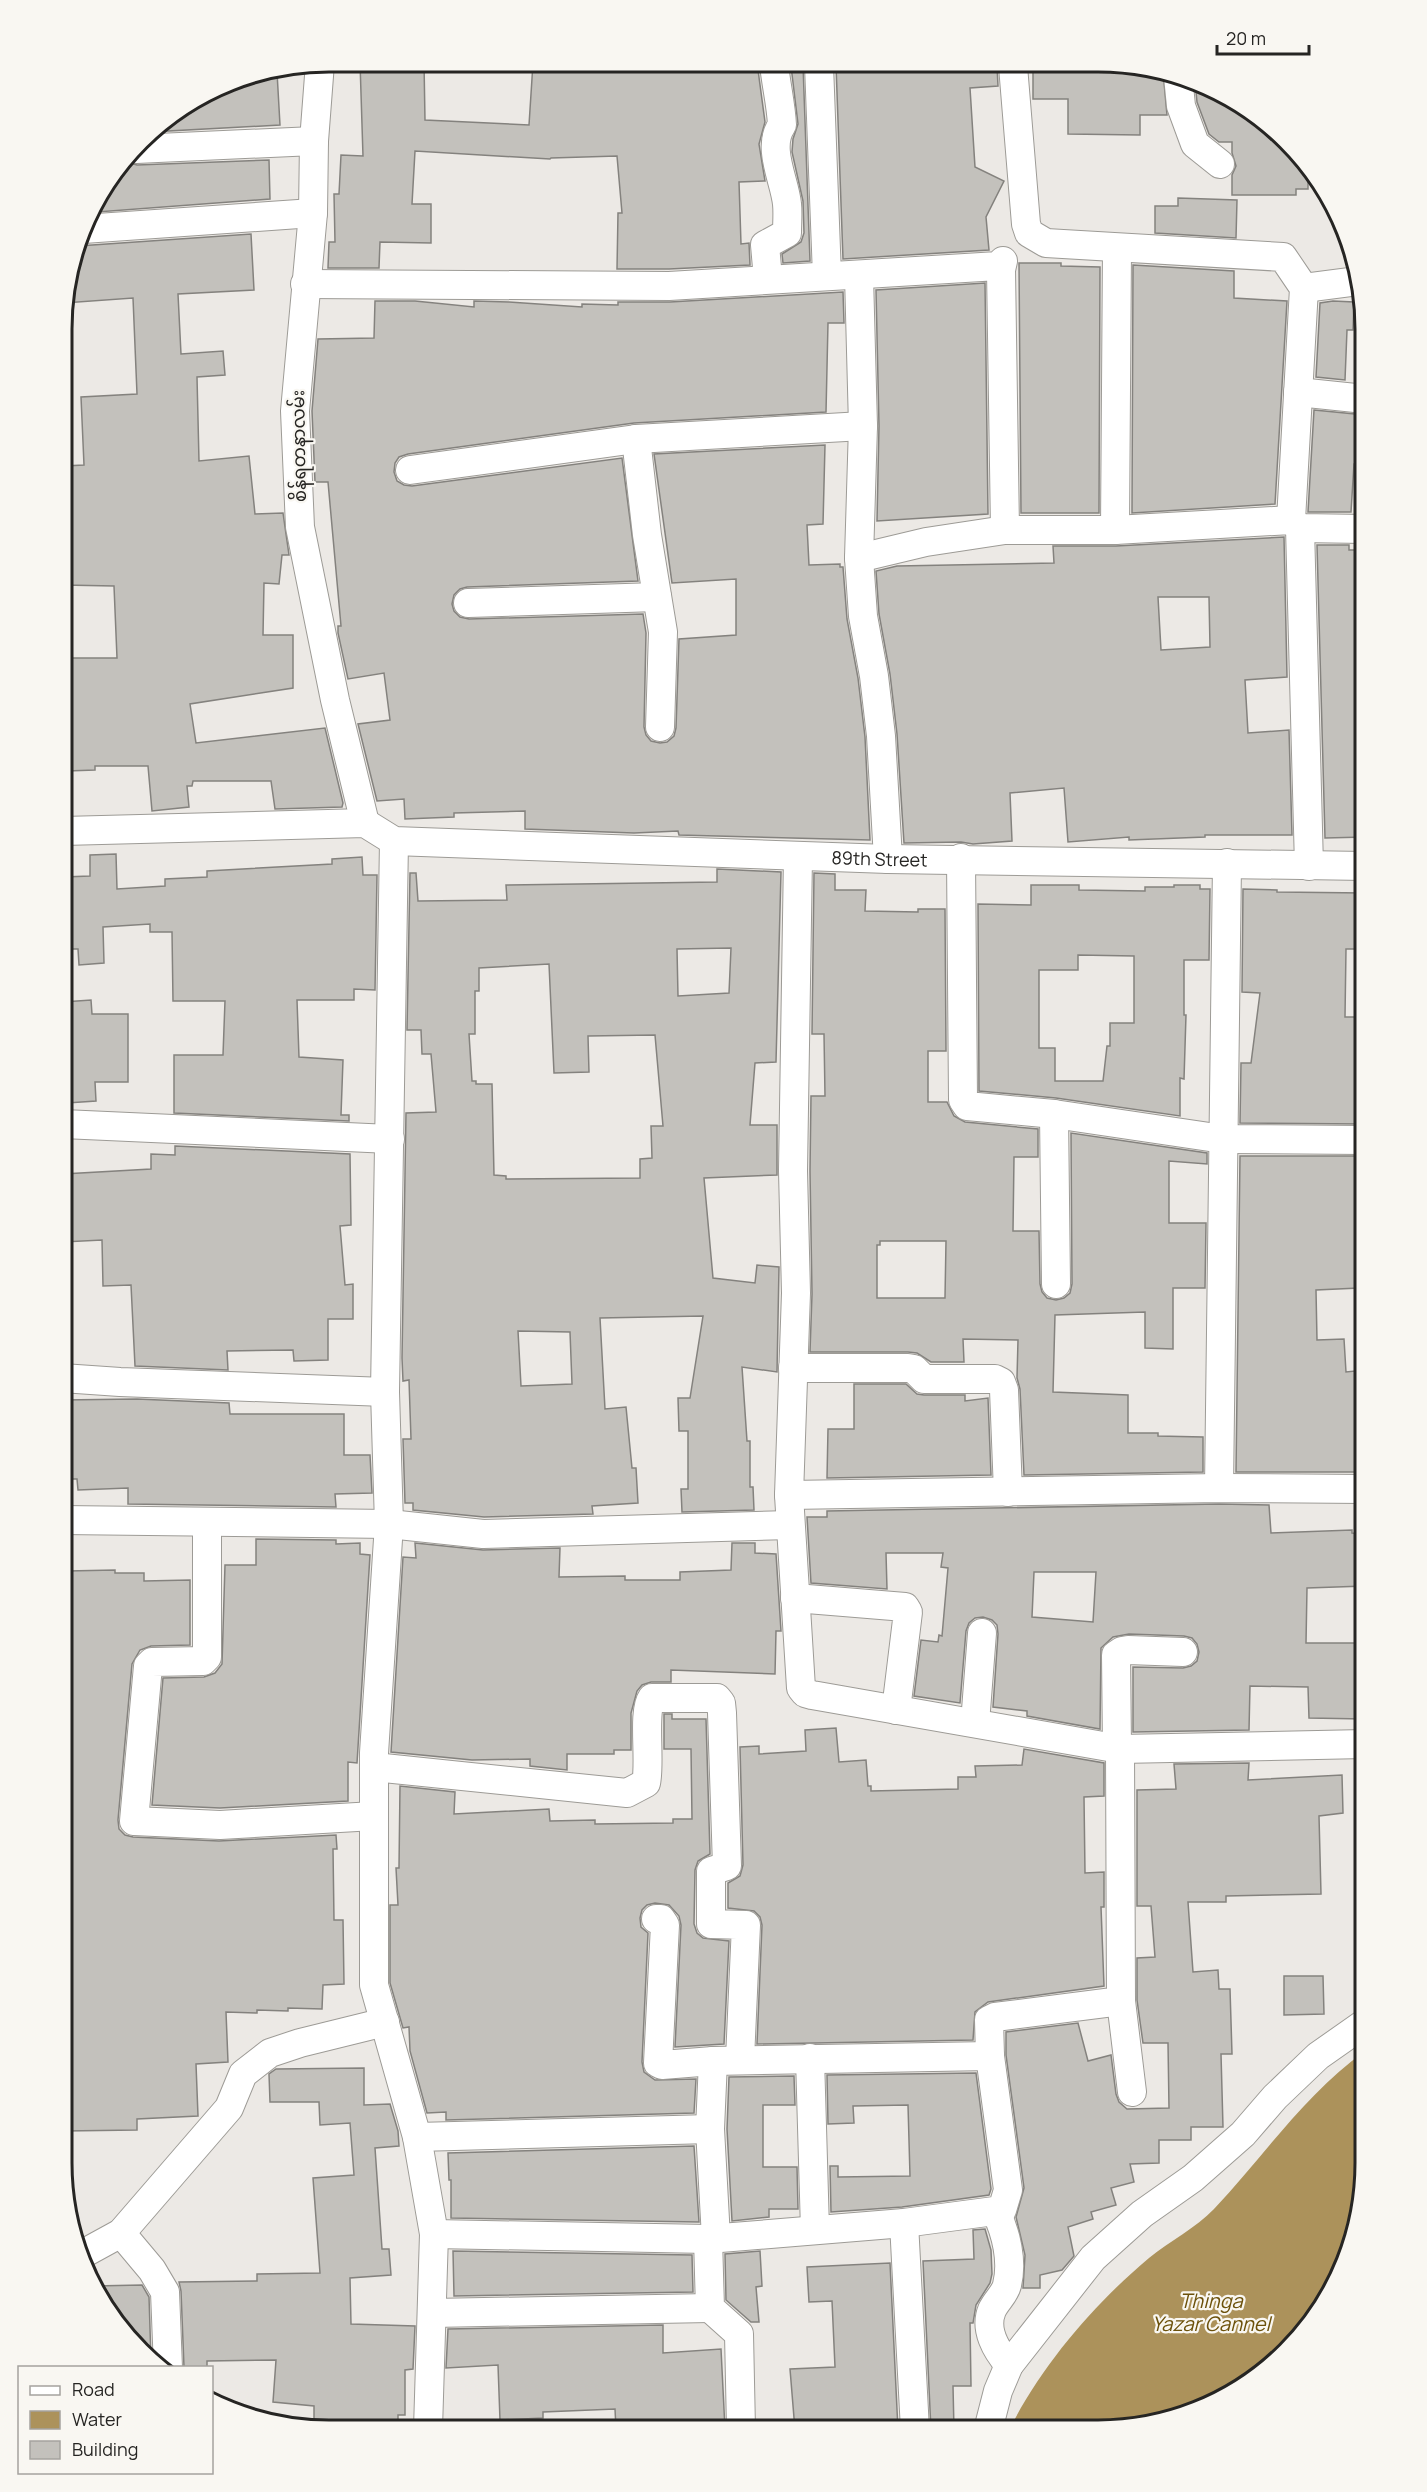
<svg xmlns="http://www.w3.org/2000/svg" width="1427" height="2492" font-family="Manrope,'Noto Sans Myanmar',sans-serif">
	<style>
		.water { fill: #ac925b }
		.building { fill: #c3c1bc; stroke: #84827e; stroke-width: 1.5; fill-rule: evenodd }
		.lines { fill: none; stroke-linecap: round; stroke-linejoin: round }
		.street-casing { stroke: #9d9b96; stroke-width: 30 }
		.street { stroke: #fff; stroke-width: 28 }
		.labels { text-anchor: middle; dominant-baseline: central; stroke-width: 4.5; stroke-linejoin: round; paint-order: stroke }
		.street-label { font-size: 18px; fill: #262523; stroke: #f9f7f2 }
		.water-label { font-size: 20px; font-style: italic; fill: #6c510b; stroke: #f9f7f2 }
		.rim { fill: none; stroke: #262523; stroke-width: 3 }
	</style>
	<rect width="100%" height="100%" fill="#ece9e5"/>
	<path class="water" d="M1365,2051V2181L1345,2265L1311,2326L1261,2376L1185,2416L1098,2430H1009C1042,2365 1093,2305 1149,2258C1170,2241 1196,2228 1214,2209C1264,2156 1305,2094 1365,2051Z"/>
	<g class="building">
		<path d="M360,62H424L425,120L529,125L533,63H635V71L758,70L765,122L759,144L765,181L739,182L741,244L749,243L750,265L669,269H617L618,213H622L617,156L551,158L550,159L415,151L412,204H431V243L380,242L379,268H328L329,242H335L334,194H339L341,155L363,156Z"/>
		<path d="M803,65L810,261L783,263L782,254L801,242L804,233L803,201L792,152L793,139L798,124L791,66Z"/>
		<path d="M836,65L997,66L998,86L970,88L975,167L1004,181L986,217L989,250L843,259Z"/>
		<path d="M1082,66L1150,67L1163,71L1167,115H1140V135L1068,134V99H1033V71H1068V67Z"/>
		<path d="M277,72L280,125L149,132L227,82Z"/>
		<path d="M1195,82L1216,89L1274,128L1308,166V189H1296V195H1232V175L1236,166L1232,153V142H1219L1209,134L1197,102Z"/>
		<path d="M269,160L270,199L97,212L96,202L126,162L137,165Z"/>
		<path d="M1178,198L1237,200L1236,238L1155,233V206H1178Z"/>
		<path d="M251,234L254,290L178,294L181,354L223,351L225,375L197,377L199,461L249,456L255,514L283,513L289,555H282L279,584L264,583L263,635H293V688L190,704L196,743L325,728L343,803L342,807L275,809L271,781H193L192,786H187L189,807L152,811L148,766H95V770L67,771L66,724H63V658H117L114,586L63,585L64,466L84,465L81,397L137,394L133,298L64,303V294L78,246Z"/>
		<path d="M1019,263H1061V266L1100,267L1099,513H1021Z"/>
		<path d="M1133,265L1234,271V298L1287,301L1275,504L1132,513Z"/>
		<path d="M985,283L988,514L877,521L879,426L876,290Z"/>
		<path d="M843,292L844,323H828L826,412L634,423L408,454L399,457L395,463L394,472L397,481L404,485L412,486L622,458L638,581L467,587L460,589L454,595L452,604L454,611L460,617L469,619L643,614L646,633L644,727L646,735L651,741L660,743L667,742L674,736L676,728L679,639L736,635V579L672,583L654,454L825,445L823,524L807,525L809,565L840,564V567H843L847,619L858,678L865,737L870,840L679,835L678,831L634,833L525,829V811L454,813V817L405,819L404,799L377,801L358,724L390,720L384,673L348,679L338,633V626H341L328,482H315L312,411L318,339L374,338L375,301H415L474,307V301L509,302L582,307V304L618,305V302H670Z"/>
		<path d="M1333,301L1354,302L1353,330H1347L1345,380L1316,377L1320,303Z"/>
		<path d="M1314,410L1365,415V465L1354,464L1351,512H1308Z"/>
		<path d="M1284,537L1287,677L1245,680L1248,733L1289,730L1292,835H1205V837L1129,840V837L1068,842L1064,788L1010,793L1012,841L973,844L961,842L904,843L897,734L890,674L879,614L876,571L897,566L1054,563L1053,546H1116ZM1158,597H1209L1210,647L1161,650Z"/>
		<path d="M1317,545H1349V550H1356V571H1365V837L1325,838Z"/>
		<path d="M116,854L117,889L165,886V879L207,877V871L332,864V859L362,857L363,875H377L375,990L354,989V1000H297L299,1057L343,1060L341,1115H349V1121L174,1113V1055H223L225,1001H173L172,932H150V924L103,927L104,963L79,965L78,949H63V877L90,876V855Z"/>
		<path d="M717,869L781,872L776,1062L755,1063L750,1125H777V1175L704,1178L713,1278L755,1283L757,1265L779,1267L777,1372L742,1367L747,1441H750V1487H753L754,1510L682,1512L681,1489H688V1431H679L678,1398H690L703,1316L600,1318L605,1409L626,1407L632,1468H636L638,1503L592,1506L593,1514L484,1517L413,1510V1503H405L403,1439H411L409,1380L403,1381L402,1358L406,1113L436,1112L431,1054H422L421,1030H407L410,873H416L418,901L507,900L506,885L717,882ZM731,948L729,993L678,996L677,949ZM549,964L554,1073L589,1072L588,1036L655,1035L663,1126H651L652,1158L640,1159V1178L506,1179V1176L494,1175L492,1084H476V1081H472L469,1034H475V991H479V968ZM518,1331L570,1332L572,1384L521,1386Z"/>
		<path d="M814,873L835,874V890H866L865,911L918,912V909H945L946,1051H928V1102H947L954,1116L965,1122L1038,1129V1157H1014L1013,1231H1039L1040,1284L1042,1292L1047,1298L1056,1300L1064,1298L1070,1293L1072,1284L1071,1133L1207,1153V1164L1169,1161V1223H1206L1205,1288H1173V1349L1145,1348V1312L1055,1315L1053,1392L1128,1395V1433H1158V1436L1203,1437V1472L1024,1475L1020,1389L1017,1378L1018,1340L963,1339L964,1362H931L917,1353L908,1352H810L812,1294L810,1171L811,1096H825L824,1034H812ZM880,1241H946L945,1298H877V1245H880Z"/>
		<path d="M1031,885H1079V890L1145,891V887H1174V885H1200V889H1210L1209,960H1184V1015H1186L1184,1079L1180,1078V1116L1056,1098L979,1091L978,904L1031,905ZM1078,955L1134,956V1023H1110V1046H1107L1103,1081H1055V1048H1039V970H1078Z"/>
		<path d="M1243,889L1277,890V892L1365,893V949H1346L1345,1017H1361V1045H1365L1362,1092H1365V1124L1240,1123L1241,1063H1251L1260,993L1242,992Z"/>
		<path d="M91,1000L92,1014H128V1082H95L96,1101L67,1103L65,1059H63V1002Z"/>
		<path d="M175,1146L350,1154L351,1225L340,1226L345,1285L353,1284V1319H328V1360L294,1361L293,1350L227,1351L228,1370L135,1366L131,1285L103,1286L102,1240L63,1242V1174L151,1169V1154L175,1155Z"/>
		<path d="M1240,1156H1365V1199H1362L1365,1283L1359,1284V1288L1316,1290L1317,1340L1344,1339L1346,1372L1365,1370L1364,1472H1236Z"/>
		<path d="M854,1384H906L917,1394L924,1395H965V1401L988,1398L991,1475L827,1478L828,1429H854Z"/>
		<path d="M137,1399L229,1403L230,1414H344V1455H370L372,1493L335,1494L336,1507L128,1504V1488L78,1490L77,1479H62V1400Z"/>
		<path d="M1219,1504L1269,1505L1271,1533L1352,1530V1533L1365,1534V1586L1307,1588L1306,1643H1364V1719L1309,1718L1308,1687L1250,1686L1249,1730L1133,1732V1667L1183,1668L1191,1666L1197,1661L1199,1652L1197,1644L1192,1638L1184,1636L1129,1634L1113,1637L1101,1648L1100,1729L1027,1716V1711L993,1707L998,1634L997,1625L992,1620L983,1617L975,1618L969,1623L966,1631L960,1703L914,1696L921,1640L938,1642L939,1635L942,1636L948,1568L941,1567L943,1553H886L887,1589L811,1583L807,1517H827V1511ZM1034,1572H1096L1093,1622L1032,1617Z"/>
		<path d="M256,1539L336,1540V1544L360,1543V1554L370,1555L357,1763L348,1762V1801L220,1808L152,1805L163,1678L204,1677L215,1673L222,1664L225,1565H256Z"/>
		<path d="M415,1543L483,1550L560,1548L559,1577L625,1576V1580H680V1572L731,1570L732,1543H755V1553L776,1554L781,1631H776L775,1674L671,1670V1682H651L642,1685L637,1691L631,1713V1750H614V1754H567V1770L530,1766V1759L472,1760L391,1752L403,1557L416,1558Z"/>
		<path d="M115,1570V1573H144V1581L190,1580V1645L151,1646L140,1650L132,1664L118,1820L119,1829L125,1835L133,1837L219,1841L336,1835L337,1849H333L334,1920H343L344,1984L323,1985L322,2009L288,2008V2011L257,2010V2013L226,2012L228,2062L196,2064L198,2116L137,2119V2130L64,2131L62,2076V1630L68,1631L67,1571Z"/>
		<path d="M664,1714H672V1719H706L710,1854L698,1861L695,1870L694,1924L697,1933L703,1938L729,1941L724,2044L675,2047L681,1925L679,1916L669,1905L655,1903L647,1905L642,1910L640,1918L641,1927L648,1933L642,2062L644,2072L655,2080L696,2079L694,2113L446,2120V2112L427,2113L410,2051L409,2027L403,2028L390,1983V1905H398L396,1868H399L400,1786L455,1792L454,1814L549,1809L550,1821L595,1820V1824L673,1823V1819H692L691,1749H664Z"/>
		<path d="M836,1728L839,1762L866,1760L868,1786H871V1791L958,1789V1777H976L975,1766L1022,1765L1024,1749L1104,1763V1796L1084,1797L1085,1873L1104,1872V1907H1101L1104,1986L988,2002L975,2012L973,2040L757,2044L762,1925L760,1917L754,1911L728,1908V1883L740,1876L743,1865L740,1747L759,1746V1754L806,1751L805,1730Z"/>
		<path d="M1249,1763L1248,1780L1342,1775L1343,1813L1319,1816L1321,1894L1226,1896V1902H1188L1193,1972L1218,1970L1219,1989H1230L1232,2054H1221L1223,2127H1191V2140H1159V2163L1130,2164L1134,2182L1111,2188L1116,2205L1091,2212L1093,2219L1068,2227L1074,2256L1062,2270L1040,2275V2288H1023L1025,2255L1016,2217L1024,2188L1006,2055V2032L1078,2023L1088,2061L1111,2055L1116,2094L1119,2102L1127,2109L1169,2108L1168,2043H1143L1137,2000V1958L1155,1957L1151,1906H1137V1790L1176,1789L1174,1764Z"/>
		<path d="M1284,1976H1323L1324,2014L1284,2015Z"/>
		<path d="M364,2068V2105L390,2104L398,2131L399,2146L375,2148L382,2249H389L391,2275L350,2278L351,2324L415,2326L413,2369L405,2370V2415H398V2428H314V2406L273,2402L276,2360L207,2361V2367H184L181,2291L179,2282L257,2281V2274L320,2273L313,2178L354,2175L350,2123L320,2125L319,2102H270L269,2074L276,2069Z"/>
		<path d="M976,2073L991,2189L989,2195L902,2207L831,2212L830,2166H838V2177L910,2176L908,2105L853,2106L854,2123L828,2124L827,2075Z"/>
		<path d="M794,2076L795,2105H763V2167H797L798,2209H769V2217L732,2221L727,2129L729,2077Z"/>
		<path d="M694,2146L699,2222L451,2218V2180H449L448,2153Z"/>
		<path d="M985,2229L991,2250L992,2274L990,2283L976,2305L973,2323H970L971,2386H953L954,2430H931L923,2261L974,2259L973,2230Z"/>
		<path d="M453,2251L692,2255L693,2292L454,2296Z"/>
		<path d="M760,2251L762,2286L756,2287L759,2322H751L726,2300L725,2254Z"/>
		<path d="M890,2263L898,2430H795L790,2369L835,2367L832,2301L809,2302L807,2267Z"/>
		<path d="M142,2285L149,2297L151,2360L107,2312L94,2286Z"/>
		<path d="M663,2325V2353L721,2349L725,2429H616L615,2409L543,2412V2418L500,2420L498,2365L446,2368L448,2329Z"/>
	</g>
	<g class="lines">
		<defs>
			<g id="street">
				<path d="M320,63L314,141L313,213L295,411L300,527L335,700L365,823"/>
				<path d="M819,65L827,276"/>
				<path d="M1013,66L1026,224L1029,233L1046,243L1283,257L1304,288L1291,520"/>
				<path d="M1178,76L1181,106L1195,144L1220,164"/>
				<path d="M136,149L314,141"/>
				<path d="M83,229L313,213"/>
				<path d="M859,276L863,426L859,558L863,616L874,676L881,736L888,859"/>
				<path d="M768,279L765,245L787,233C787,223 788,213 787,204C785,181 766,147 782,125C781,104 776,85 774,64"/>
				<path d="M305,284L669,286L998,266L1003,261L1001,270L1005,530"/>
				<path d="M1304,288L1358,281"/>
				<path d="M1298,392L1365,399"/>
				<path d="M636,439L647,535L663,632L660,727"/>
				<path d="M410,470L636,439L863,426"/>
				<path d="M1300,528L1309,866"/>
				<path d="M1115,530L1117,248"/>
				<path d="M859,558L926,542L1005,530H1115L1291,520L1300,528L1365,529"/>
				<path d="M468,603L657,597"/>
				<path id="s1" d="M63,831L365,823L394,841L888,859L1365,866"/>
				<path d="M394,841L385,1392L389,1524L374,1753V1985L417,2137L434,2234L428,2429"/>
				<path d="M798,856L793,1171L796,1293L789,1495L801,1688L805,1693L812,1695L1120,1749L1365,1744"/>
				<path d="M961,858L963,1100L967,1106L1054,1114L1223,1139L1365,1140"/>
				<path d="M1054,1114L1056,1284"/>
				<path d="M63,1124L390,1139"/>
				<path d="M793,1368H908L914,1369L924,1379H995L1001,1382L1004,1390L1008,1492"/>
				<path d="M62,1378L120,1382L385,1392"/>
				<path d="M1219,1488L1227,863"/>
				<path d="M789,1495L1219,1488L1365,1489"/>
				<path d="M62,1520L389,1524L483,1534L790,1525"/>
				<path d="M207,1522V1657L203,1661L152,1662L148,1666L134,1821L220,1825L374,1816"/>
				<path d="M795,1598L905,1607L908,1612L896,1710"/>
				<path d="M975,1723L982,1633"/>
				<path d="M1117,1748L1116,1655L1122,1651L1128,1650L1183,1652"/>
				<path d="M374,1767L627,1793L646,1783C651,1762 642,1712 652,1698H717L721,1703L722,1713L727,1866L711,1871V1924L746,1925L740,2059"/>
				<path d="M656,1919H661L665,1925L658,2063L662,2065L713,2061"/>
				<path d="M1121,2001L1132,2092"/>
				<path d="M810,2058L815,2230"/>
				<path d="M417,2137L710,2129"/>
				<path d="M996,2212C1006,2233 1013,2261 1007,2285C1005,2294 996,2301 992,2310C984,2329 996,2350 1009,2365"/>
				<path d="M904,2223L915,2430"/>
				<path d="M121,2233L152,2270L165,2292L168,2368"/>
				<path d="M434,2234L708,2239L904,2223L1002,2210L1008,2190L990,2056L989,2020L995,2017L1121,2001L1120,1749"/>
				<path d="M716,2238L710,2129L713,2061L990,2056"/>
				<path d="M708,2239L710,2308L739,2334L741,2429"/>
				<path d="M79,2256L121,2233L229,2108L243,2074L270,2053L300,2043L385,2022"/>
				<path d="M432,2313L710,2308"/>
				<path d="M988,2430L998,2391L1009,2365L1093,2258L1142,2214L1193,2178L1243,2134L1275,2097L1318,2056L1365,2023"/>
			</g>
		</defs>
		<use href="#street" class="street-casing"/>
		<use href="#street" class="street"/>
	</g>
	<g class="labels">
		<g class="street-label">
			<text transform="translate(298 446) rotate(-91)">စိန်ရတနာလမ်း</text>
			<text stroke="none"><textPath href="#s1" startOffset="822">89th Street</textPath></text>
		</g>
		<g class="water-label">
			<text x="1211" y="2300">Thinga<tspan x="1211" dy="23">Yazar Cannel</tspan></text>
		</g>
	</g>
	<path d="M0 0H1427V2492H0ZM329 72H1098A257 257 0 0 1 1355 329V2163A257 257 0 0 1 1098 2420H329A257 257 0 0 1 72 2163V329A257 257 0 0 1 329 72Z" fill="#f9f7f2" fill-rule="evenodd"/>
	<path class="rim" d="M329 72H1098A257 257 0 0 1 1355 329V2163A257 257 0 0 1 1098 2420H329A257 257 0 0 1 72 2163V329A257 257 0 0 1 329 72Z"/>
	<rect x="18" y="2366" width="195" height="108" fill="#f9f7f2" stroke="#a5a39f" stroke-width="1.5"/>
	<rect x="30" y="2386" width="30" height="9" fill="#ffffff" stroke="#a5a39f" stroke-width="1.5"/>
	<text x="72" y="2396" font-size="18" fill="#262523">Road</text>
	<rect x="30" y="2411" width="30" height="18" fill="#ac925b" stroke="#a5a39f" stroke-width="1.5"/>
	<text x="72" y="2426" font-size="18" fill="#262523">Water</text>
	<rect x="30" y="2441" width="30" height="18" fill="#c3c1bc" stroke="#a5a39f" stroke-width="1.5"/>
	<text x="72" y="2456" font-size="18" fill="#262523">Building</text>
	<path d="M1217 45v9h92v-9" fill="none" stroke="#262523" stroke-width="3"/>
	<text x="1226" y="45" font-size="18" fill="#262523" stroke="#f9f7f2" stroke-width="4.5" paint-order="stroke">20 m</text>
</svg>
